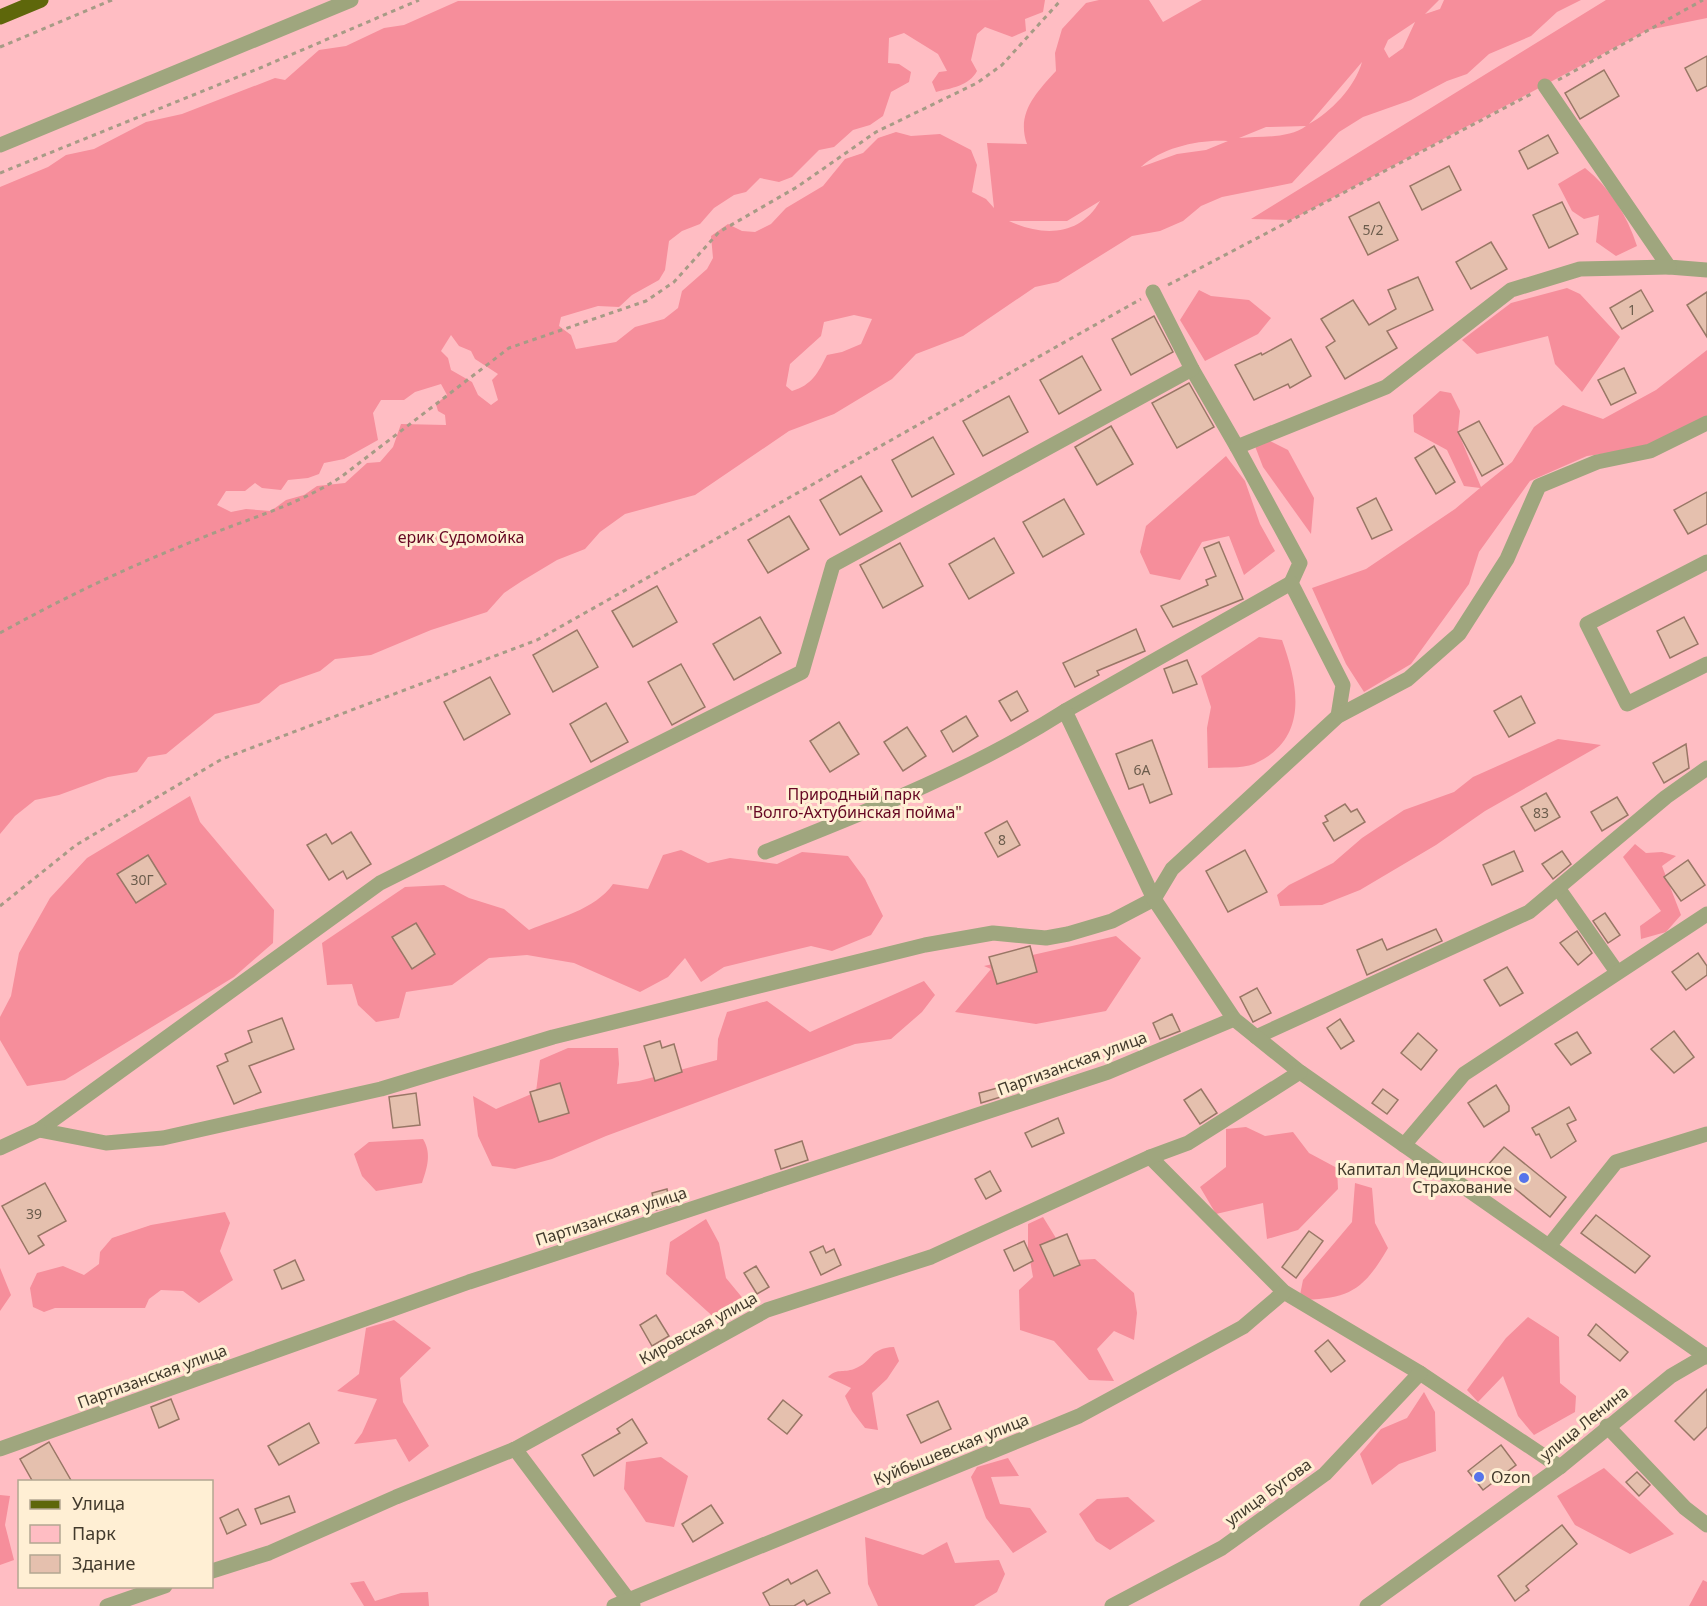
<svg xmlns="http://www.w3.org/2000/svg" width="1707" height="1606" font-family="'Noto Sans',sans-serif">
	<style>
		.green { fill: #ffbdc3; fill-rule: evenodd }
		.forest { fill: #f68e9b; fill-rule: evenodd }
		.building { fill: #e5c0ae; stroke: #976; stroke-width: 1.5 }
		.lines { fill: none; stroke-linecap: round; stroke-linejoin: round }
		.path { stroke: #a79b86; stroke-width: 3; stroke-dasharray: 4.5 4.5; stroke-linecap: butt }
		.minor { stroke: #9fa67e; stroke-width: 15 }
		.major { stroke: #5e670b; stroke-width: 15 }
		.poi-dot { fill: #5674ea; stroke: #ffefd4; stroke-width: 2 }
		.labels { text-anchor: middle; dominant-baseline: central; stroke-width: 6; stroke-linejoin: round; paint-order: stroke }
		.number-label { font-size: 14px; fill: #6b5c4c }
		.park-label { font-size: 16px; fill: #660723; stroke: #ffefd4 }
		.street-label { font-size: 16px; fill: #423a2c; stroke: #ffefd4 }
		.poi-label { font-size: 16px; fill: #423a2c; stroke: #ffefd4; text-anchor: end }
	</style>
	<rect width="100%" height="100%" fill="#ffefd4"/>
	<path class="green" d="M0,0H1707V1606H0ZM20,1482H212V1586H20Z"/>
	<g class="forest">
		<path d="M1045,0L1043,12L1025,19L1026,31L1012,37L985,27L977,34L971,60L977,71C969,86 951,88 936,92L932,82L939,72L947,71L938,54L904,33L889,38L888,63L899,64L911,72L909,82L891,92L883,116L870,125L853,130L834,147L819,150L792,177L779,182L760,178L746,192L734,195L714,208L700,224L682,231L669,241L665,270L659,280L632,295L619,307L598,306L561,317L559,326L571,335L576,349L616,342L635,327L664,319L678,308L682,291L707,269L713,258L711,236L728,224L742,231L755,232L771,224L786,208L823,186L845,159L863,153L878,138L896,132L911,136L940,134L971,150L977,165L972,192L986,199L994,208L987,143L1027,144C1016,113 1036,93 1056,71L1055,53L1062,29L1086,3L1099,0H1149L1163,22L1202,0H1439L1425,14L1440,9L1444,0H1581L1557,12L1531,36L1489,54L1467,74L1447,81L1411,100L1363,117L1339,132L1292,183L1222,197L1201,206L1183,221L1160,231L1132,236L1058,282L1035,287L963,336L916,354L892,379L834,414L789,431L695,495L625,514L600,532L585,549L557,560L522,581L504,593L487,612L431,630L371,655L335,659L320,671L280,685L259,703L215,714L166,754L148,757L137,772L108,777L59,795L35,800L15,816L0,834V187L48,167L66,155L94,149L146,122L182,114L275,78L285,80L319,50L346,46L384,28L404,25L458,1ZM1415,22L1403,48L1389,58L1384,49L1388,40ZM1362,62C1355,87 1331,112 1309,124ZM1306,126C1289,139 1259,136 1239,138L1266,127ZM1228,141L1206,150L1177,154L1141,167C1162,147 1201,139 1228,141ZM1100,201C1080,236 1043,237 1009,221H1067ZM854,315L872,319L861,344L842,352L827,355C818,373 812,385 792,391L786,386L790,364L821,336L824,322ZM451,335L459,346L471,351L475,359L498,374L492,380L498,400L491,405L478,395L472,382L451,370L448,358L441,351ZM441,384L447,395L436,404L438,411L445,415L446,425L401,424L393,447L380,462L367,463L345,483L317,486L304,495L286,500L271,511L246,509L231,512L217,505L226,491H245L255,483L262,488L281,490L288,480L308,478L319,474L324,463L344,459L378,440L373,413L381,400H404L415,392Z"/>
		<path d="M1606,0H1707V18L1648,30L1291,220L1251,219Z"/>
		<path d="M1585,168C1610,188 1627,215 1637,246L1616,256L1596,242L1599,215L1584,219L1572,211L1558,184Z"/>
		<path d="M1567,288L1580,294L1620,337L1582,392L1555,364L1548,336L1477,354L1462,340L1511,303Z"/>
		<path d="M1199,290L1211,296L1249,300L1271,318L1258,334L1205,361L1180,320Z"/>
		<path d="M1707,350V423L1661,446L1587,456L1530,481L1479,552L1469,584L1411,664L1364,692L1346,664L1312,588L1366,569L1455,509L1480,488L1464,486L1447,450L1414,432L1413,415L1440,391L1451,393L1460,411L1458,432L1481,487L1512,462L1534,427L1563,405L1603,419L1656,390Z"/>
		<path d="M1262,437L1288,450L1314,498L1311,534L1263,467L1253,441Z"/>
		<path d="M1226,456L1245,481L1260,524L1275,551L1244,575L1229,536L1202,542L1180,580L1150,574L1140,552L1146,526Z"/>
		<path d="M1259,637L1282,640C1299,687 1309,739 1254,764C1242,769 1221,767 1208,768L1207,728L1211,707L1201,676Z"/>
		<path d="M1558,739L1601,745L1485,811L1436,845L1360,890L1322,905L1280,906L1277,895L1289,885L1333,863L1362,838L1404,810L1454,792L1473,777Z"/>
		<path d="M190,796L200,822L274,910L273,943L234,977L65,1080L27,1086L0,1040V1017L11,996L19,953L50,898L87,858Z"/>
		<path d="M1635,844L1646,853L1662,852L1676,856L1662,866L1681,915L1666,932L1641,939L1640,926L1661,911L1623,857Z"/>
		<path d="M681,850L708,863L730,858L777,864L802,852L848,856L865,879L883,916L871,935L832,951L811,946L724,967L701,982L685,958L668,977L640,992L574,963L527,955L489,958L452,985L406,992L399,1018L376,1022L358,1005L352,984L327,985L322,943L405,887L444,885L469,898L504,909L529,930C557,918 595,910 613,884L648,889L663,855Z"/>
		<path d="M1116,936L1141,958L1106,1011L1036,1024L955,1012L991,969L984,966Z"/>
		<path d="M924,981L935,995L922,1012L891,1039L855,1044L606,1136L552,1159L515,1169L492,1166L478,1136L473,1096L496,1109L536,1092L540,1060L568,1048H618L619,1064L617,1084L639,1081L717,1060L718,1039L727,1012L767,1001L810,1032Z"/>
		<path d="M1246,1127L1265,1136L1293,1132L1309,1153L1337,1168L1338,1189L1298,1230L1267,1239L1263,1203L1216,1214L1200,1187L1226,1167V1129Z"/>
		<path d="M423,1139C432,1154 427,1168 422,1183L376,1191L362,1176L354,1154L369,1142Z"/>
		<path d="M1355,1183L1372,1188L1375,1223L1388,1248C1363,1291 1349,1299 1299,1300L1303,1280L1352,1222Z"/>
		<path d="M225,1212L230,1223L220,1251L233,1280L199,1303L183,1291L161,1290L149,1299L145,1308H55L44,1312L33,1307L30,1288L37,1273L63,1266L84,1275L99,1264L100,1252L112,1238L151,1225Z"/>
		<path d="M1043,1217L1059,1243L1076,1260L1095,1259L1134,1293L1137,1313L1134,1340L1114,1331L1097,1349L1114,1381L1089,1380L1054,1341L1020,1330L1019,1290L1033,1277L1028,1249V1224Z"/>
		<path d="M706,1219L719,1243L726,1278L745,1301L718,1321L666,1274L670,1242Z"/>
		<path d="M0,1268L11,1295L0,1311Z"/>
		<path d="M1528,1317L1559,1337L1560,1383L1576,1396L1575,1412L1534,1435L1518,1416L1503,1376L1478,1402L1467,1390L1506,1338Z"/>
		<path d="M394,1320L431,1348L400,1378L403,1402L429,1446L409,1462L396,1439L354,1444L362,1433L377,1399L337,1391L359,1374L366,1328Z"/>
		<path d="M894,1347L899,1361L887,1379L872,1393L878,1430L865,1428L852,1411L845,1396L851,1388L828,1377C837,1368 843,1373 854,1369C873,1362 869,1348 894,1347Z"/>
		<path d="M1424,1392L1435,1412L1436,1451L1399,1464L1372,1485L1360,1454L1381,1429L1407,1418Z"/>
		<path d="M661,1457L688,1476L674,1527L646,1522L624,1489L626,1462Z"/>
		<path d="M1008,1458L1019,1476L991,1477L1000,1504L1030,1508L1047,1532L1013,1553L986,1518L971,1477L977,1467Z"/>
		<path d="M1604,1468L1674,1534L1630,1554L1575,1525L1557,1496Z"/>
		<path d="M0,1495L10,1496L5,1525L14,1560L0,1565Z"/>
		<path d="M1128,1497L1155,1521L1110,1550L1096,1541L1079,1514L1097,1499Z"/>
		<path d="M865,1537L923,1555L947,1542L955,1563L999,1560L1005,1574L997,1592L974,1606H878L868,1584Z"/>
		<path d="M1703,1580L1707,1582V1606H1689Z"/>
		<path d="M364,1581L375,1601L401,1593L428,1592L429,1606H364L350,1583Z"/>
	</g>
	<g class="building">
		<path d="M1707,56V86L1697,91L1685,68Z"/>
		<path d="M1604,70L1619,96L1580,119L1565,93Z"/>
		<path d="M1548,135L1558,153L1528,169L1519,151Z"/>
		<path d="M1449,166L1461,190L1422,210L1410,186Z"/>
		<path d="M1379,202L1398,240L1368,255L1349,217Z"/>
		<path d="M1562,202L1578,234L1549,248L1533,215Z"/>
		<path d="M1491,242L1507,269L1471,289L1456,262Z"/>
		<path d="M1418,277L1433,310L1387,331L1397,348L1345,379L1326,347L1335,341L1321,319L1353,300L1369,325L1396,309L1388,290Z"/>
		<path d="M1641,290L1653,311L1622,329L1610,308Z"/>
		<path d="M1707,292V337L1687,305Z"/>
		<path d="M1154,316L1173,352L1131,375L1112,339Z"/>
		<path d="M1291,339L1311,376L1290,388L1288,384L1254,400L1235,365L1261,353L1262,355Z"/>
		<path d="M1082,356L1101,390L1059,414L1040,380Z"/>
		<path d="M1624,368L1636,393L1611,405L1598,380Z"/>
		<path d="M1189,383L1214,427L1177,448L1152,403Z"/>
		<path d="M1009,396L1028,432L983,456L963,421Z"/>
		<path d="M1479,421L1503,464L1482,476L1458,432Z"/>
		<path d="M1111,426L1133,464L1097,485L1075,447Z"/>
		<path d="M933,437L954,474L912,497L892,460Z"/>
		<path d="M1434,446L1455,482L1436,494L1415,458Z"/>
		<path d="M861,476L882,511L840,535L820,500Z"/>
		<path d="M1707,492V524L1688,534L1674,510Z"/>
		<path d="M1376,498L1392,530L1372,539L1357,508Z"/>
		<path d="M1064,499L1084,534L1043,557L1023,522Z"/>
		<path d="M789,516L809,549L768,573L748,540Z"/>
		<path d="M994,538L1014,573L969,599L949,564Z"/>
		<path d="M1219,542L1243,599L1173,627L1161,606L1208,585L1206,580L1216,576L1204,548Z"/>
		<path d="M900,543L923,586L883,608L860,565Z"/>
		<path d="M657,586L677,622L633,647L612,611Z"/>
		<path d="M760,617L781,653L734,680L713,644Z"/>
		<path d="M1684,617L1698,644L1670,658L1657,631Z"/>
		<path d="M1136,629L1145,651L1097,671L1099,675L1075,687L1063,663Z"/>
		<path d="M577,630L598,667L553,692L533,655Z"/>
		<path d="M1187,660L1197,684L1173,693L1164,669Z"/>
		<path d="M681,664L705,707L672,725L648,682Z"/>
		<path d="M490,677L510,714L464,740L444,702Z"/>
		<path d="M1017,691L1028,711L1011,721L999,701Z"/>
		<path d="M1521,696L1535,723L1509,737L1494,711Z"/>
		<path d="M606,703L628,742L591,762L570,724Z"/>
		<path d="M966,716L978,736L953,752L941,731Z"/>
		<path d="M839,722L859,754L830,772L810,741Z"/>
		<path d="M907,727L926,756L903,771L884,742Z"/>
		<path d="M1152,740L1172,794L1150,803L1143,784L1129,789L1116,754Z"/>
		<path d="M1686,744L1689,768L1664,783L1653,763Z"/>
		<path d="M1546,793L1560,817L1535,831L1521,807Z"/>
		<path d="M1617,797L1628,815L1602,831L1591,812Z"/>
		<path d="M1345,804L1351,812L1357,809L1365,822L1334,841L1323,823L1328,821L1325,816Z"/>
		<path d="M1007,821L1020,845L998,857L985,833Z"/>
		<path d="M351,832L371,864L347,879L343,871L329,880L307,845L326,834L332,844Z"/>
		<path d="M1245,850L1267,892L1228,912L1206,871Z"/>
		<path d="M1514,851L1523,871L1492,885L1483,865Z"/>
		<path d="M1562,851L1571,864L1553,879L1542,864Z"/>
		<path d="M148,855L166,884L136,903L117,874Z"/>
		<path d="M1688,860L1705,885L1681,901L1664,877Z"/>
		<path d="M1605,913L1620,935L1608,943L1593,921Z"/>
		<path d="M416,923L435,954L412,969L392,937Z"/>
		<path d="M1436,929L1442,941L1367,975L1357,950L1382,939L1387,950Z"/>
		<path d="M1577,931L1592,953L1578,965L1560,943Z"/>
		<path d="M1030,946L1037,972L997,984L989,957Z"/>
		<path d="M1698,953L1707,966V975L1686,990L1672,972Z"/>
		<path d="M1507,967L1523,993L1500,1006L1484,980Z"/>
		<path d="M1257,988L1271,1013L1253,1022L1240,997Z"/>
		<path d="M1172,1014L1180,1031L1160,1039L1153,1023Z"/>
		<path d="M282,1018L294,1049L249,1066L261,1092L234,1104L217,1066L228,1061L225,1054L252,1042L248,1031Z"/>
		<path d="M1340,1019L1354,1041L1341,1049L1327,1028Z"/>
		<path d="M1674,1031L1694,1057L1674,1073L1651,1049Z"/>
		<path d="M1577,1032L1591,1053L1571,1065L1555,1044Z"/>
		<path d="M1418,1033L1437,1050L1421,1070L1401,1053Z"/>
		<path d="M660,1041L662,1048L674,1044L682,1072L655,1081L644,1046Z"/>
		<path d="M560,1083L569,1113L539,1122L530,1092Z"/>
		<path d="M1496,1085L1509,1106V1111L1484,1127L1468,1103Z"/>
		<path d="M1001,1087L1004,1096L981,1103L979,1093Z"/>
		<path d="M1201,1089L1217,1113L1200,1124L1184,1100Z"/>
		<path d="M1383,1089L1398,1100L1387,1114L1372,1103Z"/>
		<path d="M416,1093L420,1125L393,1128L389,1097Z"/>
		<path d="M1569,1107L1576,1120L1567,1124L1576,1141L1551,1158L1539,1134L1536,1135L1532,1128Z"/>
		<path d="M1058,1118L1064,1133L1032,1147L1025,1133Z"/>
		<path d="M802,1141L808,1160L781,1169L775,1150Z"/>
		<path d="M1504,1147L1566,1197L1550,1217L1487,1166Z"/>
		<path d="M990,1171L1001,1191L986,1199L975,1179Z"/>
		<path d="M45,1183L66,1221L38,1236L44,1245L29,1254L2,1206Z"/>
		<path d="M667,1189L670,1206L656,1210L652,1193Z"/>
		<path d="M1596,1215L1650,1256L1635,1273L1581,1233Z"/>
		<path d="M1309,1231L1323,1241L1296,1278L1282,1267Z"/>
		<path d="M1067,1234L1080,1265L1054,1276L1040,1245Z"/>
		<path d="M1024,1241L1033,1261L1014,1271L1004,1250Z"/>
		<path d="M823,1246L826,1253L834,1249L841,1265L821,1275L810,1252Z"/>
		<path d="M295,1260L304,1280L282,1289L274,1270Z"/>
		<path d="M756,1266L769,1287L757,1294L744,1273Z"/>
		<path d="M656,1315L669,1336L652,1346L640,1325Z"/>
		<path d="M1596,1324L1628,1352L1620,1361L1588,1335Z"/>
		<path d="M1328,1340L1345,1361L1331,1372L1315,1351Z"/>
		<path d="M1707,1389V1427L1694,1440L1675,1421Z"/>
		<path d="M171,1399L179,1419L159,1428L151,1407Z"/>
		<path d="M783,1400L802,1415L787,1434L768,1419Z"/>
		<path d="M938,1401L951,1429L921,1443L907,1415Z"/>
		<path d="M632,1419L647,1443L594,1476L582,1455L620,1433L617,1429Z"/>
		<path d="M309,1423L319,1443L279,1465L268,1446Z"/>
		<path d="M49,1442L72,1482H33L20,1459Z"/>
		<path d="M1501,1445L1516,1465L1483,1490L1468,1471Z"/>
		<path d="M1637,1472L1650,1485L1639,1496L1626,1482Z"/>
		<path d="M289,1496L295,1512L261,1524L255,1509Z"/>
		<path d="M711,1505L723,1523L693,1542L682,1524Z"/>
		<path d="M238,1509L246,1525L227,1534L220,1518Z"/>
		<path d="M1562,1525L1577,1544L1526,1586L1529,1590L1515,1601L1498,1576Z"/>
		<path d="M817,1570L830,1593L807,1605L804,1600L794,1606H770L763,1593L788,1579L791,1584Z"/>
	</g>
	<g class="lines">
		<g class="path">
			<path d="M0,47L112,0"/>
			<path d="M1558,80L1703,0"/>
			<path d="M0,173L260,68L419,0"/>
			<path d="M1168,285L1531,94"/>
			<path d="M0,633C65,597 130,566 199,539C249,518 294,507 341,477L509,348L646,301L674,282L719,232L797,187L876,132L977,83L1002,65L1061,0"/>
			<path d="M0,906L76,845L222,759L537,640L1141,299"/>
		</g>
		<g class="minor">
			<path d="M1545,86L1669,267L1707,270"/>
			<path d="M0,145L351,0"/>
			<path d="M1192,369L1237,447"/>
			<path d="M1707,562L1587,624L1627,704L1707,664"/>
			<path d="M1291,583L1300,563L1237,447L1386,387L1511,290L1580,269L1669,267"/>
			<path d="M1065,711L1291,583L1343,685L1338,716"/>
			<path d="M765,852C868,811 971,771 1065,711L1154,899L1112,921L1068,934L1046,938L993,933L925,945L553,1037L381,1089L163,1138L106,1143L39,1130L380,883L802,672L833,565L1192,369L1153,292"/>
			<path d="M1558,888L1617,972"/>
			<path d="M1707,914L1464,1074L1404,1145L1707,1357"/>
			<path d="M1256,1037L1529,912L1666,797L1707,768"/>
			<path d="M1404,1145L1300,1072L1234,1019L1154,899L1172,869L1338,716L1408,679L1459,634L1507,559L1539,486L1597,462L1650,451L1707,423"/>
			<path d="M0,1148L39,1130"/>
			<path d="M1150,1157L1284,1292L1420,1373L1560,1467"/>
			<path d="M1549,1246L1616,1162L1707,1134"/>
			<path d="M1607,1426L1685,1508L1707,1525"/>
			<path d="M0,1449L469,1282L1108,1072L1234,1019"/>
			<path d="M515,1449L633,1606"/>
			<path d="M212,1571L269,1553L396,1497L515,1449L767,1310L931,1257L1150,1157L1188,1143L1300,1072"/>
			<path d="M107,1606L165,1586"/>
			<path d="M614,1606L1079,1416L1243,1327L1284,1292"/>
			<path d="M1112,1606L1222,1548L1325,1474L1420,1373"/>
			<path d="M1367,1606L1560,1467L1671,1376L1707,1355"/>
		</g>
		<path class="major" d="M0,17L41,0"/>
	</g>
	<g class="poi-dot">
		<circle cx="1524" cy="1178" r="6"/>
		<circle cx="1479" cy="1477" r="6"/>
	</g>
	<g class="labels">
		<g class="number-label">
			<text x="1373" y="229">5/2</text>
			<text x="1632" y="309">1</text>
			<text x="1142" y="769">6А</text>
			<text x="1541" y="812">83</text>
			<text x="1002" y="839">8</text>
			<text x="142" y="879">30Г</text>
			<text x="34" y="1213">39</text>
		</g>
		<g class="park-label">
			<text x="461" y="537">ерик Судомойка</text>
			<text x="854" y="794">Природный парк<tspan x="854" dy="18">"Волго-Ахтубинская пойма"</tspan></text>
		</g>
		<g class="street-label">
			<text transform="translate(1072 1063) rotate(-20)">Партизанская улица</text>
			<text transform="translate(611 1216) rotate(-18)">Партизанская улица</text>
			<text transform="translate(698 1328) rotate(-29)">Кировская улица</text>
			<text transform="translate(152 1376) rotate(-20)">Партизанская улица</text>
			<text transform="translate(1584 1423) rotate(-39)">улица Ленина</text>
			<text transform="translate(951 1449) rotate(-22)">Куйбышевская улица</text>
			<text transform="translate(1268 1492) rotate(-36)">улица Бугова</text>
		</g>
		<g class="poi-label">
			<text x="1512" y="1169">Капитал Медицинское<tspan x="1512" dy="18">Страхование</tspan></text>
			<text x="1491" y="1477" text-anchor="start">Ozon</text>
		</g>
	</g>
	<rect x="18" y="1480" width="195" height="108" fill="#ffefd4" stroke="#b3a791" stroke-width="1.5"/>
	<rect x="30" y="1500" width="30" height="9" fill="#5e670b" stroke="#b3a791" stroke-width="1.5"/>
	<text x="72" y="1510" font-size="18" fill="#423a2c">Улица</text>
	<rect x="30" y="1525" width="30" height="18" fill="#ffbdc3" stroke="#b3a791" stroke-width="1.5"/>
	<text x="72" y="1540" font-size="18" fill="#423a2c">Парк</text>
	<rect x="30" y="1555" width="30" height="18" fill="#e5c0ae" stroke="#b3a791" stroke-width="1.5"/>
	<text x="72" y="1570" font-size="18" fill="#423a2c">Здание</text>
</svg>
